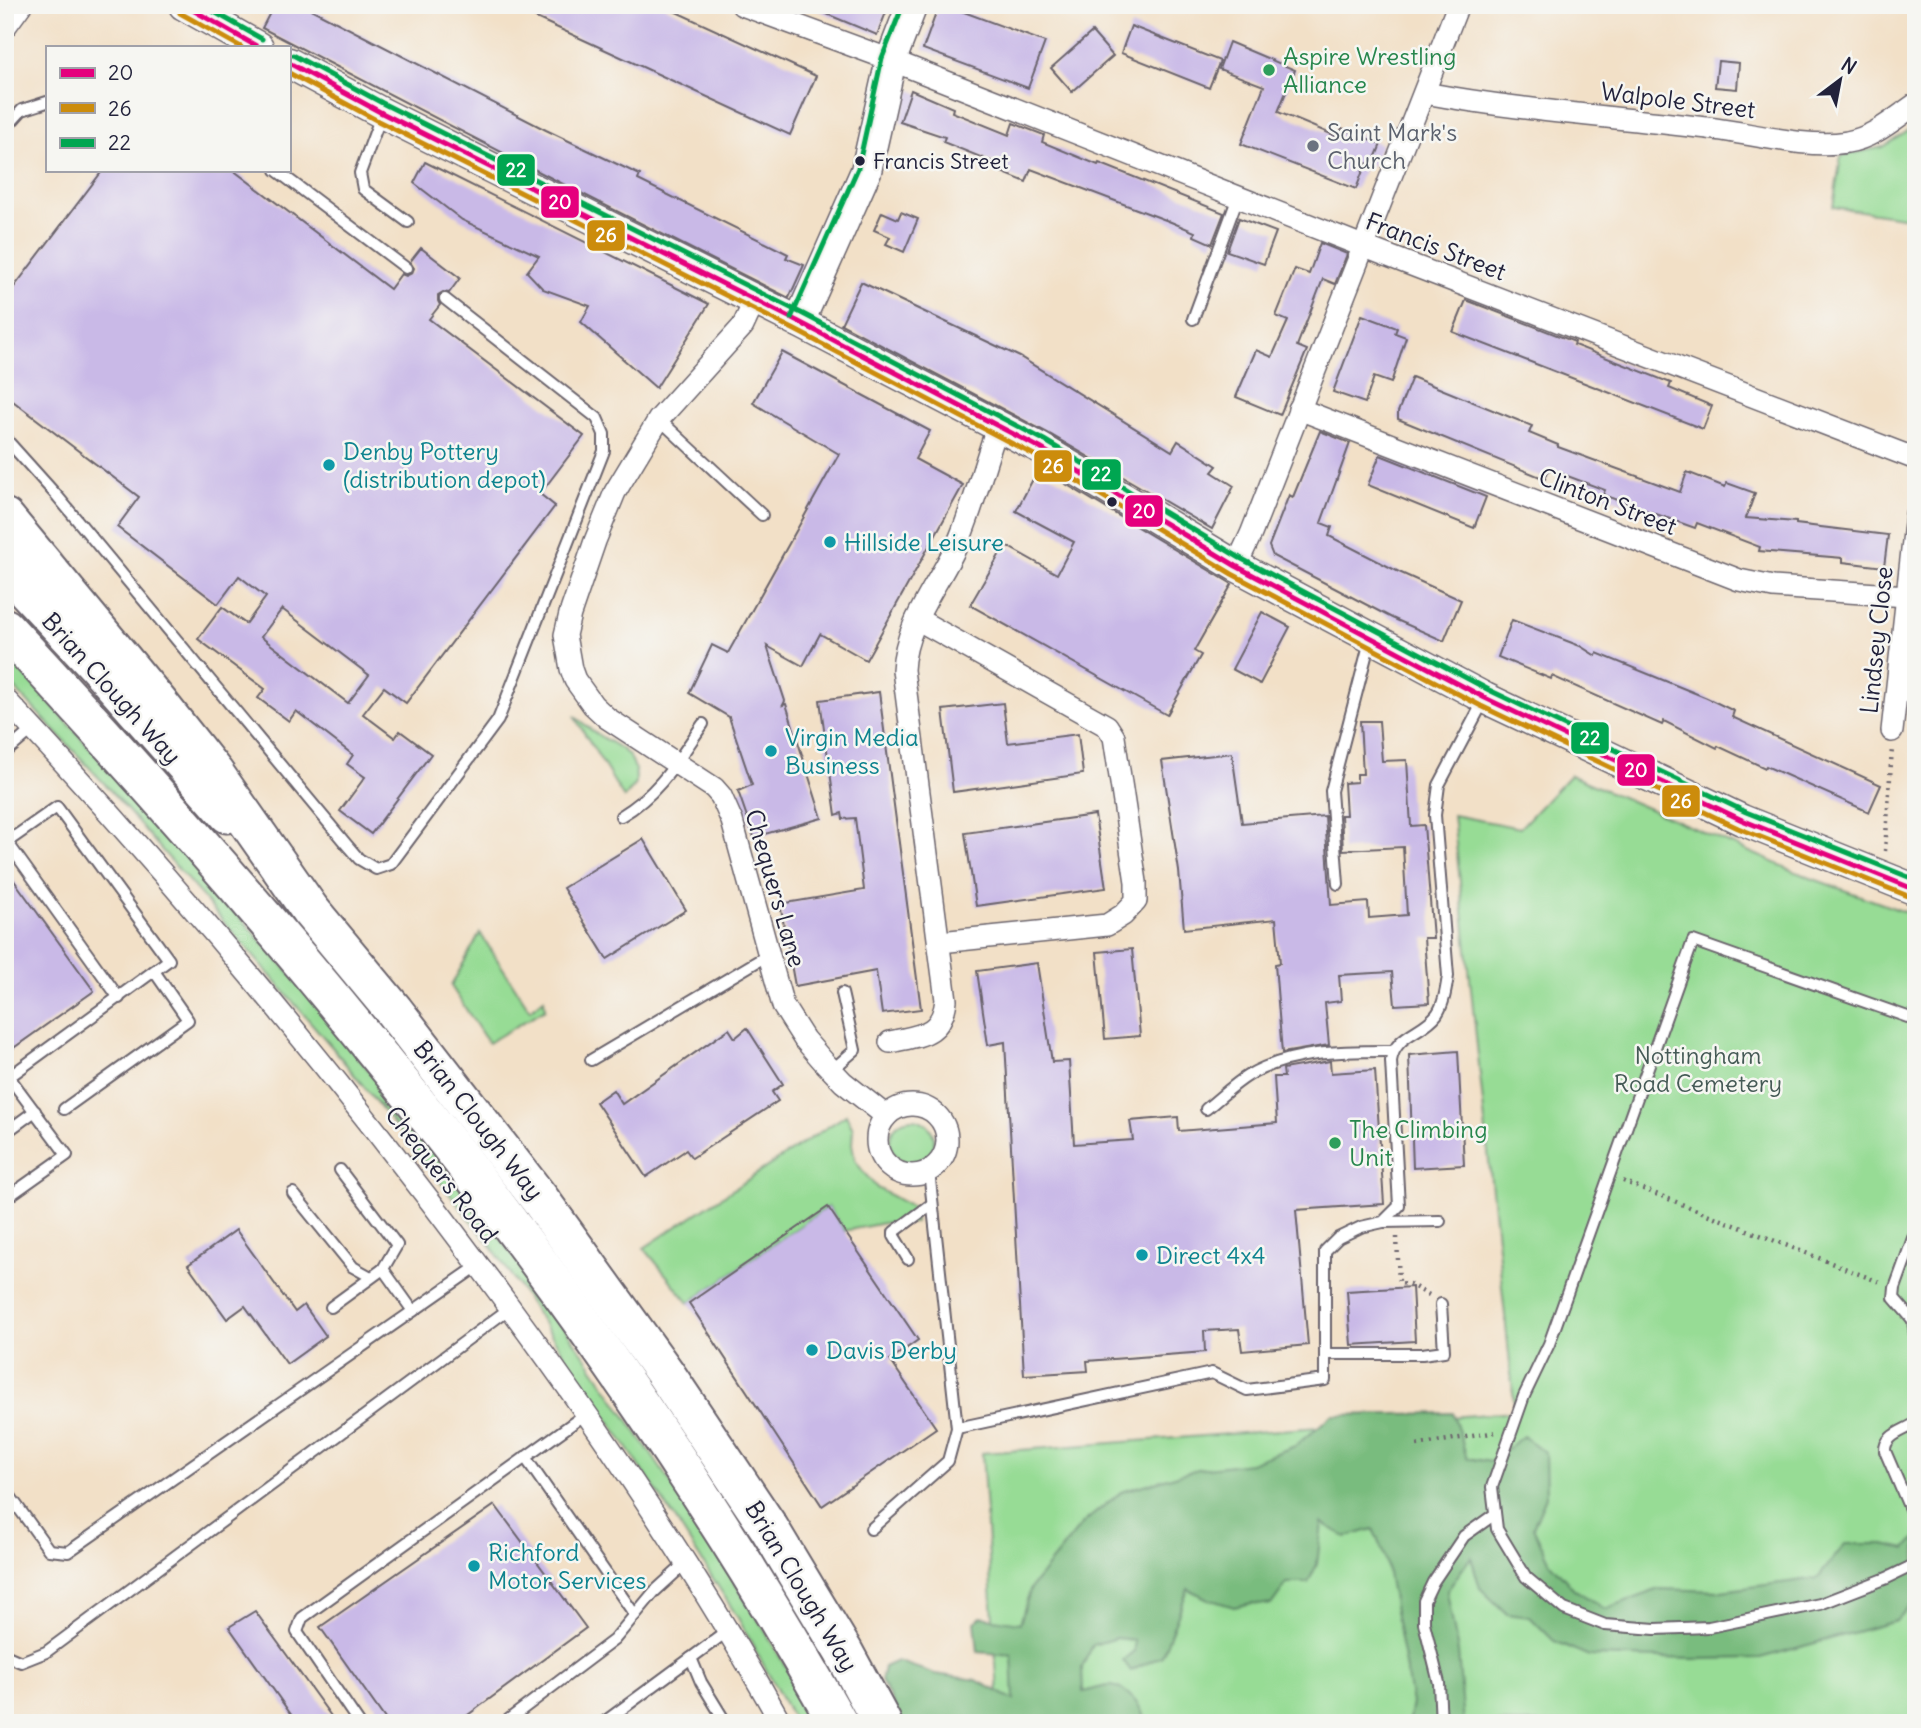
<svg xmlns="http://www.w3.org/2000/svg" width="1921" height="1728" font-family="Delius,sans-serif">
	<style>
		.green { fill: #97dc95; stroke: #5c7f68; stroke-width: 2 }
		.forest { fill: #79bc7e; stroke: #4e6f5c; stroke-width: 2 }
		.building { fill: #c9b9e7; fill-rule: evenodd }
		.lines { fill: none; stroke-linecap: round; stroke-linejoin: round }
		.lane-casing { stroke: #6b646c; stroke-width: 14 }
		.street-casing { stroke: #6b646c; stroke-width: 24 }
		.secondary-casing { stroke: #6b646c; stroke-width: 33 }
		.primary-casing { stroke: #6b646c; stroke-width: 37 }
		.highway-casing { stroke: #6b646c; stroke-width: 42 }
		.path { stroke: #6b646c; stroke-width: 4.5; stroke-dasharray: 2 5; stroke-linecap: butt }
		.lane { stroke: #fff; stroke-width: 10 }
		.street { stroke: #fff; stroke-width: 21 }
		.secondary { stroke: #fff; stroke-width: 30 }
		.primary { stroke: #fff; stroke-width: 33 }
		.highway { stroke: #fff; stroke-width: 38 }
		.bus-1-casing { stroke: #f6f6f2; stroke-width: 10 }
		.bus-2-casing { stroke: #f6f6f2; stroke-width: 10 }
		.bus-3-casing { stroke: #f6f6f2; stroke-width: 10 }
		.bus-1 { stroke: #e5007d; stroke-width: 5 }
		.bus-2 { stroke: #cc8c0c; stroke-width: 5 }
		.bus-3 { stroke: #00a651; stroke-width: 5 }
		.leisure-dot { fill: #2e9e5b; stroke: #f6f6f2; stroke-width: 2.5 }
		.worship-dot { fill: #6b7280; stroke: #f6f6f2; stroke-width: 2.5 }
		.bus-dot { fill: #22223b; stroke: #f6f6f2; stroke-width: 2.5 }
		.culture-dot { fill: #0f9aa8; stroke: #f6f6f2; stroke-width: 2.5 }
		.labels { text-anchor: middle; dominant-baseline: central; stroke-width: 5; stroke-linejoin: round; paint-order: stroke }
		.bus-label { font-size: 22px; fill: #22223b; stroke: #f6f6f2; text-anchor: start }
		.leisure-label { font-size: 24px; fill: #27864d; stroke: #f6f6f2; text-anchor: start }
		.street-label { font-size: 24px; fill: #22223b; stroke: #f6f6f2 }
		.worship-label { font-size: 24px; fill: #5b616d; stroke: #f6f6f2; text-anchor: start }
		.culture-label { font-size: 24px; fill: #0d838f; stroke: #f6f6f2; text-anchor: start }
		.park-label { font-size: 24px; fill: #455a56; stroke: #f6f6f2 }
		.line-badge { stroke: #f6f6f2; stroke-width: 2.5 }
		.badge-label { font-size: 19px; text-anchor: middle; font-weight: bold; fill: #fff }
	</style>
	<rect width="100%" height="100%" fill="#f6f6f2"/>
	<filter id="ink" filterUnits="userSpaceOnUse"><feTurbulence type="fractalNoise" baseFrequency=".0143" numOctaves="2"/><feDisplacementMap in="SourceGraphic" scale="14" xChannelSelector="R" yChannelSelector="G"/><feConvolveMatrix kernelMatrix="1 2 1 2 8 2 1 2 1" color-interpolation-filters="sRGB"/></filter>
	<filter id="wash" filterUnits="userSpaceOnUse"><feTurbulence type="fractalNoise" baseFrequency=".00686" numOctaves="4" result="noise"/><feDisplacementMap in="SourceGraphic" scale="28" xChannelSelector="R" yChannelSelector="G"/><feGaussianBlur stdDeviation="1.57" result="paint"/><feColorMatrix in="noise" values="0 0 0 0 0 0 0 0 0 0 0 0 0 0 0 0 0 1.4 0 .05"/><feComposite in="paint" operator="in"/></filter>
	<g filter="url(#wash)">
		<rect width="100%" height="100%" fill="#f2e0c7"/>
		<g class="green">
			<path d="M1916,126V219L1833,207L1841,156L1883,147Z"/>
			<path d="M5,652L310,996L494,1229L589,1362L691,1513L764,1629L818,1723H795L738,1618L674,1517L490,1244L332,1047L103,782L5,678Z"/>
			<path d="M574,716C582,722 589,729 597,734C620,749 637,751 636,784L624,798Z"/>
			<path d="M1570,775L1808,877L1916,916V1723H1000L982,1453L1515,1412L1453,815L1520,828Z"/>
			<path d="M480,933L530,1010L544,999L545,1009L488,1043L451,986Z"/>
			<path d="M846,1115L853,1129L852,1144L855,1160L865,1174L877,1188L914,1208L915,1223H884L844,1231L828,1207L689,1303L644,1248Z"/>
			<circle cx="912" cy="1141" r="22"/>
		</g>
		<path class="forest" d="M1453,1413L1467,1458L1491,1462L1523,1436L1545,1452L1546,1497L1533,1527L1550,1563L1574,1589L1605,1609L1659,1589L1721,1591L1818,1578L1845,1544H1884L1906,1549L1916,1537V1599L1896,1621L1760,1658L1693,1659L1589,1656L1554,1641L1530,1617L1507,1614L1480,1588L1471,1557L1447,1591L1458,1652L1464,1723H1408L1412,1703L1385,1557L1373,1529L1346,1537L1322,1523L1317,1564L1308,1583H1287L1271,1605L1252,1603L1234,1607L1208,1599L1188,1589L1162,1656L1131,1671L1123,1660L1134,1651V1640L1116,1638L1093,1645L1082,1667L1083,1692C1091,1691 1103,1685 1112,1686C1127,1688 1145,1708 1144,1723H903L881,1681L884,1667L897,1661L935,1674L976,1680L1014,1700L1012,1655L978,1652L975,1622L981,1617L1020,1623L1031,1587L1082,1524L1121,1492L1198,1469L1250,1463L1295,1446L1332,1415Z"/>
		<g id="blocks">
			<g class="building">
				<path d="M274,5H303L546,130L640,175L638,180L788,254L786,258L804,265L789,298L559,182L262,28Z"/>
				<path d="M508,5H661L816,76L790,135Z"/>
				<path d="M805,5H889L877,35Z"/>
				<path d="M939,5H945L1045,42L1028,88L923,49Z"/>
				<path d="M1131,26L1220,61L1209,88L1121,53Z"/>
				<path d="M1092,32L1113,56L1072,92L1051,68Z"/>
				<path d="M1229,42L1295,70L1278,112L1338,137L1342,128L1381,144L1372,166L1366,163L1356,189L1241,144L1264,86L1219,69Z"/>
				<path d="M1718,61L1739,63L1737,89L1715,87Z"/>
				<path d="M911,90L953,108L952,112L1009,135L1013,123L1044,135L1042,142L1098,165L1099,163L1224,213L1212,244L1194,236L1195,232L1171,222L1031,169L1026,182L996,170L998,164L943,142L945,137L900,122Z"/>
				<path d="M425,162L709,304L656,388L581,322L590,306L543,289L527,272L539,256L462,220L414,183Z"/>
				<path d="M103,170H233L390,289L401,274L406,276L412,273L414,268L410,262L421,248L460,278L449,293L443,292L438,295V301L440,305L429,319L584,436L540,494L555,506L406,703L384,687L363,714L395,738L400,731L431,754L371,834L340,811L365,777L347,764L353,755L296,711L289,721L258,698L265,689L198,639L222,607L246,624L266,597L239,576L218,604L117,527L139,497L5,395V299ZM282,609L369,675L348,703L261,637Z"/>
				<path d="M882,212L898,219L901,212L918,219L904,252L886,244L890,237L874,230Z"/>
				<path d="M1239,218L1276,232L1264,264L1227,251Z"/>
				<path d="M1320,243L1347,254L1335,284L1323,279L1297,346L1307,350L1280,415L1236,397L1256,350L1272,357L1288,321L1276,316L1295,269L1309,274Z"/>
				<path d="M861,282L1020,357L1172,451L1178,441L1217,466L1212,472L1234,486L1212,529L1048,433L841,324Z"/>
				<path d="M1466,300L1575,342L1574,345L1671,383L1669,388L1712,406L1703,429L1453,332Z"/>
				<path d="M1362,315L1397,328L1395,333L1406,337L1391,383L1374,377L1365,403L1333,392Z"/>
				<path d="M782,352L930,431L915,459L963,485L866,660L820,634L803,666L767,646L785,701L783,705L786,704L822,818L754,837L738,791L752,785L729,717L689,693L712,645L728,653L839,454L753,403Z"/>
				<path d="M1412,377L1532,426L1529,433L1558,445V447L1680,492L1687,472L1725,487L1727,483L1755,493L1746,518L1796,522V524L1888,535L1884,567L1843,562V558L1759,551L1760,547L1697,523L1695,528L1603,495L1605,490L1549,469L1545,479L1398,419V412Z"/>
				<path d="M1320,431L1350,443L1321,523L1332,527L1329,536L1399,572L1461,600L1444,641L1392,618L1273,556L1269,546L1289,495L1293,497Z"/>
				<path d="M1380,455L1486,497L1474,528L1368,485Z"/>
				<path d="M1039,468L1232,584L1194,651L1201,655L1167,715L970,605L1005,545L1057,574L1074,542L1016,511Z"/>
				<path d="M1262,612L1290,627L1260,684L1232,669Z"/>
				<path d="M1512,620L1580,646L1596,656L1597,653L1707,698L1734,711L1732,717L1881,785L1869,812L1766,766L1765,768L1718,746L1717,748L1664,721L1662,725L1552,676L1551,679L1498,657Z"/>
				<path d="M879,692L921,1009L882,1014L876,971L795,986L780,904L864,890L855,818L843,819L842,813L836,815L820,700Z"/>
				<path d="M1003,703L1008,743L1078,734L1083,774L953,792L943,710Z"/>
				<path d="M1360,721H1379L1382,761L1407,760L1411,826L1424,825L1433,938H1424L1429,1003L1395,1005L1392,972L1339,975L1341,1001L1325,1003L1329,1045L1282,1053L1275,964L1280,963L1276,919L1184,929L1179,871L1162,761L1232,753L1242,823L1325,816L1331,905L1368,902L1369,918L1407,915L1403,847L1343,850L1341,815H1346L1344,783L1357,782V774H1363Z"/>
				<path d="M1095,815L1106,888L976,906L965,833Z"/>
				<path d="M643,839L686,910L607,959L563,888Z"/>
				<path d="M5,868L94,991L5,1054Z"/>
				<path d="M1132,949L1140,1036L1105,1039L1097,952Z"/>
				<path d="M1037,963L1052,1062L1069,1061L1074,1144L1133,1140L1130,1121L1178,1117L1179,1131L1277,1123L1274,1077H1284L1283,1069L1330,1061L1331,1073L1375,1070L1384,1204L1296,1210L1308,1345L1242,1351L1239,1329L1204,1331L1205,1352L1087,1361L1088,1371L1024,1375L1005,1042L988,1045L977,971Z"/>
				<path d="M747,1028L783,1084L772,1092L778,1101L692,1158L686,1150L646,1177L596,1102L613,1090L622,1104L729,1029L735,1038Z"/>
				<path d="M1458,1051L1464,1165L1413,1168L1409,1055Z"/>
				<path d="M828,1207L918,1340L890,1360L936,1428L822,1506L689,1303Z"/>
				<path d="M236,1230L295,1312L304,1305L326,1336L287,1364L245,1306L227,1319L188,1265Z"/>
				<path d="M1412,1287L1415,1341L1351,1345L1347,1291Z"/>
				<path d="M495,1505L586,1628L457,1723H388L320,1627Z"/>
				<path d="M255,1611L336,1723H297L229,1627Z"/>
			</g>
		</g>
	</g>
	<g filter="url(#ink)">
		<use href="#blocks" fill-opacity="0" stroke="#6b646c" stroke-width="2"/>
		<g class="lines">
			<defs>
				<g id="lane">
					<path d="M381,116L360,173L363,189L408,222"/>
					<path d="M5,129L22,110L47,102"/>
					<path d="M276,170L406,268"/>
					<path d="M1193,319L1238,197"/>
					<path d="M659,419L762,515"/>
					<path d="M5,438L58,497L346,844L359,859L376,869L391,864L498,720L604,451V434L597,418L445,299"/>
					<path d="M5,753L33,729"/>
					<path d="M621,816C660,793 678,760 703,724"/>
					<path d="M5,839L119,998"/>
					<path d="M1338,884L1331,791L1370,641"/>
					<path d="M1916,1020L1693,941L1549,1344L1524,1396L1492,1487L1497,1529L1526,1577L1564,1609L1605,1625L1655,1629L1709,1627L1820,1604L1887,1578L1916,1564"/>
					<path d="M591,1060L768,955"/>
					<path d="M832,1070L855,1050L842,993"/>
					<path d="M64,1109L188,1020L154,971"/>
					<path d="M1206,1109C1220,1098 1234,1084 1249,1075C1293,1050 1344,1051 1393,1051"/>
					<path d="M5,1133L35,1111"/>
					<path d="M293,1193L353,1267L371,1277"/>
					<path d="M5,1199L67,1155L9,1077L169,960L57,807L7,842"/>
					<path d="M1383,1222L1440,1221"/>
					<path d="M1916,1230L1895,1288L1894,1298L1913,1320L1916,1344"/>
					<path d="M908,1259L894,1236V1232L932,1204"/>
					<path d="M383,1269L413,1311"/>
					<path d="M331,1307L383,1269L397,1245L340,1170"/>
					<path d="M1327,1354H1422L1444,1351L1441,1304"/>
					<path d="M1916,1423C1904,1431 1884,1435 1885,1451L1916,1523"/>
					<path d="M957,1428L1212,1373L1247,1390L1325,1380V1251L1338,1238L1361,1227L1383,1222L1399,1206L1391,1061C1395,1034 1423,1033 1437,1014C1444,1004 1446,989 1448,976L1435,815L1439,785L1484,700"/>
					<path d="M525,1457L635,1615"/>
					<path d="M5,1489L49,1550L68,1552L479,1265"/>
					<path d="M871,1529L948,1461L957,1428L929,1171"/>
					<path d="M5,1655L21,1662L46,1652L510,1308"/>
					<path d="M691,1658L701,1682L726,1723"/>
					<path d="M359,1723L297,1632L302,1618L587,1413"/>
					<path d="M504,1723L614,1640L654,1592L687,1562"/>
					<path d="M603,1723L729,1630"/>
					<path d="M1441,1723L1439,1683L1424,1623V1601L1433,1582L1464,1536L1495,1514"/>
				</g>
				<g id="street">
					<path d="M742,5L891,60L1365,247L1916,459"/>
					<path d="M5,27L21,5"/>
					<path d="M1425,93C1521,111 1618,117 1715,129C1754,134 1809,149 1847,142C1873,138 1894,119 1916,104"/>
					<path d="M755,300L743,326L659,419L615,492L595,541L570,614L565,635L571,669L575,680L593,705L607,718L714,788L721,796L732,821L783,1006L804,1039L824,1062L843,1082L886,1116"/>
					<path d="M1299,409L1739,580L1773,587L1907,596"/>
					<path d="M1236,566L1251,534L1458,5"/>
					<path d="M917,619L1107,726L1114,737L1136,882V901L1123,915L1107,925L940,942"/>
					<path d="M5,699C185,891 353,1094 509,1306C608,1440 700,1577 781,1723"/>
					<path d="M1892,731L1916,514"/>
					<path d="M890,1042C920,1035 942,1036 946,1000L903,670C905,621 942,581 960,538C975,501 985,462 998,425"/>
					<circle cx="912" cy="1140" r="35"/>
				</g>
				<g id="secondary">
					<path d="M184,5L258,47"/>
					<path d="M289,63L382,113L799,322L1040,448L1236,566L1485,698L1742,820L1916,890"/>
					<path d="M799,322L866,171L891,60L912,5"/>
				</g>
				<path id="primary" d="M5,571L95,667L227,816"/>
				<g id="highway">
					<path d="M5,518L160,705L214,773L310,910L394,1011L541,1201L665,1373L769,1528L843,1651L882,1723"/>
					<path d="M5,628C318,964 613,1321 838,1723"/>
				</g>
			</defs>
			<use href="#lane" class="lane-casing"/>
			<use href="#street" class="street-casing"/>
			<use href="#secondary" class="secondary-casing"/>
			<use href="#primary" class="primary-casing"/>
			<use href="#highway" class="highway-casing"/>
			<g class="path">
				<path d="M1885,851L1892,748"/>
				<path d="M1623,1181L1882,1283"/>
				<path d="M1397,1237L1399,1283L1409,1284L1429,1295"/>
				<path d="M1417,1445L1497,1432"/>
			</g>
			<use href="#lane" class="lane"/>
			<use href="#street" class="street"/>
			<use href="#secondary" class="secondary"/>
			<use href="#primary" class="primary"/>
			<use href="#highway" class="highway"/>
			<defs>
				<g id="bus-1">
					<path d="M184,5L258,47"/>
					<path d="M289,63L382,113L799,322L1040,448L1236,566L1485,698L1742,820L1916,890"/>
				</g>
				<g id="bus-2">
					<path d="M180,13L241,47"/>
					<path d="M289,73L378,121L795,330L1036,456L1232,574L1481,706L1738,828L1913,898"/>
				</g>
				<g id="bus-3">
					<path d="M202,5L262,39"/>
					<path d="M293,55L386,105L803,314L1044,440L1240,558L1489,690L1746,812L1916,880"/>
					<path d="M791,318L858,168L882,58L903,5"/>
				</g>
			</defs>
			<use href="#bus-1" class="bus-1-casing"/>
			<use href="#bus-2" class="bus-2-casing"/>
			<use href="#bus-3" class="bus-3-casing"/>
			<use href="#bus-1" class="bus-1"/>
			<use href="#bus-2" class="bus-2"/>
			<use href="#bus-3" class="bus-3"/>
		</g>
	</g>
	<g class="leisure-dot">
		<circle cx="1269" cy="70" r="7"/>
		<circle cx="1335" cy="1143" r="7"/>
	</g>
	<circle class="worship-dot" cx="1313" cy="146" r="7"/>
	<g class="bus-dot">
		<circle cx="860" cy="161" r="6"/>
		<circle cx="1112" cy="502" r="6"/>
	</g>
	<g class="culture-dot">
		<circle cx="329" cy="465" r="7"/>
		<circle cx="830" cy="542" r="7"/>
		<circle cx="771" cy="751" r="7"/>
		<circle cx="1142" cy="1255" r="7"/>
		<circle cx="812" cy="1350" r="7"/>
		<circle cx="474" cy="1566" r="7"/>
	</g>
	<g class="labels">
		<g class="bus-label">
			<text x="873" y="161">Francis Street</text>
		</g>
		<g class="leisure-label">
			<text x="1283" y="56">Aspire Wrestling<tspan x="1283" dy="28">Alliance</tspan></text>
			<text x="1349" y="1129">The Climbing<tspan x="1349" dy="28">Unit</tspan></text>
		</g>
		<g class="street-label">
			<text transform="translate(1678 100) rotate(7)">Walpole Street</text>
			<text transform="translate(1436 246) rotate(21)">Francis Street</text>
			<text transform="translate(1608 501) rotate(21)">Clinton Street</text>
			<text transform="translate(1876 640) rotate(-84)">Lindsey Close</text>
			<text transform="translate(112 688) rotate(48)">Brian Clough Way</text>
			<text transform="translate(776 888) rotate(74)">Chequers Lane</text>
			<text transform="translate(479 1120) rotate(52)">Brian Clough Way</text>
			<text transform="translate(442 1174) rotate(52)">Chequers Road</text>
			<text transform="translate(802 1586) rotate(59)">Brian Clough Way</text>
		</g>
		<g class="worship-label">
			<text x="1327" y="132">Saint Mark's<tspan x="1327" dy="28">Church</tspan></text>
		</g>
		<g class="culture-label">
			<text x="343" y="451">Denby Pottery<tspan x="343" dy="28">(distribution depot)</tspan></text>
			<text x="844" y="542">Hillside Leisure</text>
			<text x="785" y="737">Virgin Media<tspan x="785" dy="28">Business</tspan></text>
			<text x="1156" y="1255">Direct 4x4</text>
			<text x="826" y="1350">Davis Derby</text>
			<text x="488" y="1552">Richford<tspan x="488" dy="28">Motor Services</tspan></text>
		</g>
		<g class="park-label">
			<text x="1698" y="1055">Nottingham<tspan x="1698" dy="28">Road Cemetery</tspan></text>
		</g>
	</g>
	<g class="line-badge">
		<rect x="496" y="153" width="40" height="34" rx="7" fill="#00a651"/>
		<rect x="540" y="185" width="40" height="34" rx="7" fill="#e5007d"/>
		<rect x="586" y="219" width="40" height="33" rx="7" fill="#cc8c0c"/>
		<rect x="1033" y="449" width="40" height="34" rx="7" fill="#cc8c0c"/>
		<rect x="1081" y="458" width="41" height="33" rx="7" fill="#00a651"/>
		<rect x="1124" y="494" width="40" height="34" rx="7" fill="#e5007d"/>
		<rect x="1570" y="721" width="40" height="34" rx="7" fill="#00a651"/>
		<rect x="1616" y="753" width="40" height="34" rx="7" fill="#e5007d"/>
		<rect x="1661" y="784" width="40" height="34" rx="7" fill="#cc8c0c"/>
	</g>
	<g class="badge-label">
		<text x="516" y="177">22</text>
		<text x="560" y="209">20</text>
		<text x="606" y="242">26</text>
		<text x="1053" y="473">26</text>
		<text x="1101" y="481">22</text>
		<text x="1144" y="518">20</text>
		<text x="1590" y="745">22</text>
		<text x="1636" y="777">20</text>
		<text x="1681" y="808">26</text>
	</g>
	<rect width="1921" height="1728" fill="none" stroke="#f6f6f2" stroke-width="28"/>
	<rect x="46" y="46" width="245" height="126" fill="#f6f6f2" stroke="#a1a1a9" stroke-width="2"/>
	<rect x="60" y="68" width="35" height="10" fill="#e5007d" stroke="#a1a1a9" stroke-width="2"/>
	<text x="108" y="80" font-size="21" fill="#22223b">20</text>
	<rect x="60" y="103" width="35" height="10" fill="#cc8c0c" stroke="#a1a1a9" stroke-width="2"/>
	<text x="108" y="116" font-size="21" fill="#22223b">26</text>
	<rect x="60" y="138" width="35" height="10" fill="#00a651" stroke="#a1a1a9" stroke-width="2"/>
	<text x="108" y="150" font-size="21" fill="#22223b">22</text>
	<g transform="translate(1840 80) rotate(32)" stroke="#f6f6f2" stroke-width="5" paint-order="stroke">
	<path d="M0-5L12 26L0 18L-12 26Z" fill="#22223b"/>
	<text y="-10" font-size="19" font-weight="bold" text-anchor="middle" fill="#22223b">N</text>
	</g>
</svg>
